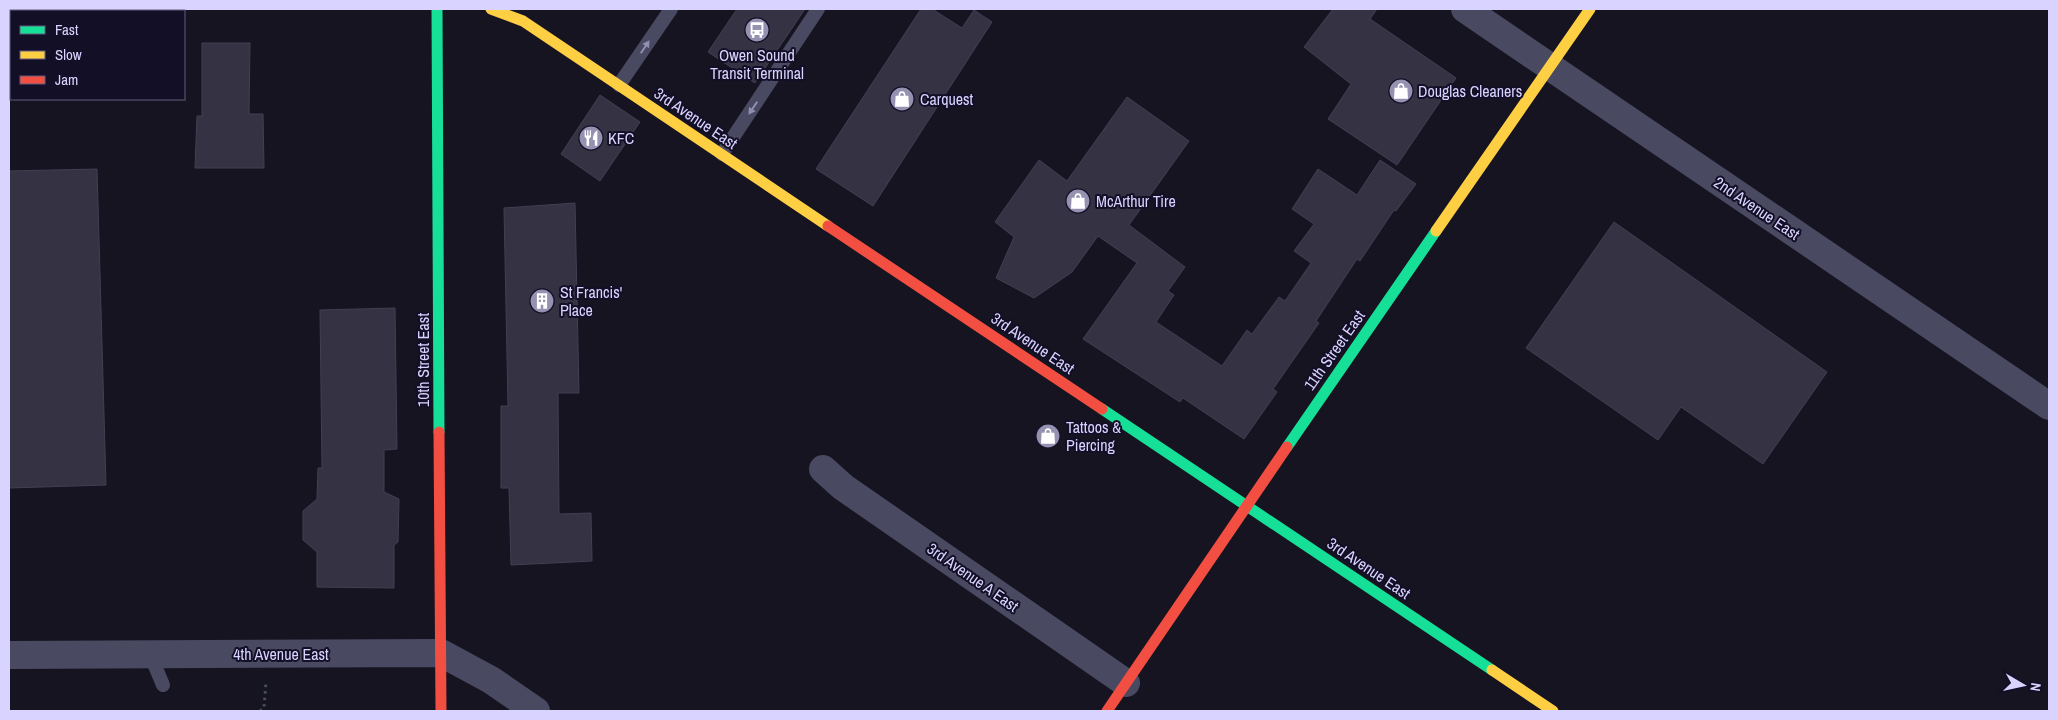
<svg xmlns="http://www.w3.org/2000/svg" width="2058" height="720" font-family="'Archivo Narrow',sans-serif">
	<style>
		.building { fill: #343243; stroke: #433f54 }
		.lines { fill: none; stroke-linecap: round; stroke-linejoin: round }
		.path { stroke: #44505f; stroke-width: 3; stroke-dasharray: 2.5 4; stroke-linecap: butt }
		.lane { stroke: #4a4962; stroke-width: 14 }
		.street { stroke: #4a4962; stroke-width: 28 }
		.fast { stroke: #16e098; stroke-width: 11 }
		.slow { stroke: #ffcf43; stroke-width: 11 }
		.jam { stroke: #f24e42; stroke-width: 11 }
		.oneway { fill: #928eb0 }
		.labels { text-anchor: middle; dominant-baseline: central; stroke-width: 4; stroke-linejoin: round; paint-order: stroke }
		.poi-label { font-size: 16px; fill: #d9d4ff; stroke: #130f26; text-anchor: start }
		.street-label { font-size: 16px; fill: #d9d4ff; stroke: #130f26 }
	</style>
	<rect width="100%" height="100%" fill="#161421"/>
	<g class="building">
		<path d="M737,9H805L755,83L708,52Z"/>
		<path d="M921,9H932L962,28L974,10L992,22L873,206L816,169Z"/>
		<path d="M1333,9H1377L1370,19L1456,78L1397,165L1328,119L1351,84L1304,47Z"/>
		<path d="M202,43H250L249,114H263L264,168H195L197,116H202Z"/>
		<path d="M600,95L640,122L600,181L561,154Z"/>
		<path d="M1127,97L1189,141L1129,225L1185,267L1168,291L1174,295L1156,322L1222,366L1247,330L1252,334L1279,297L1285,301L1311,263L1294,251L1314,224L1292,209L1318,169L1357,195L1380,160L1416,184L1396,211L1394,210L1360,261L1357,259L1316,321L1319,323L1273,389L1277,392L1244,439L1183,398L1180,402L1083,339L1137,263L1098,236L1072,272L1034,298L996,278L1014,237L995,222L1039,160L1067,181Z"/>
		<path d="M97,169L106,485L9,488V171Z"/>
		<path d="M575,203L579,393H558L559,514L591,513L592,561L511,565L509,488H501V406H508L504,208Z"/>
		<path d="M1614,222L1827,372L1763,464L1681,407L1658,440L1526,348Z"/>
		<path d="M395,308L397,449L384,450V492L399,499L398,542L394,545V588L317,587V552L303,540V511L317,499L318,468H322L320,310Z"/>
	</g>
	<g class="lines">
		<path class="path" d="M260,711L264,708L266,682"/>
		<g class="lane">
			<path d="M619,85L671,9"/>
			<path d="M722,154L818,9"/>
			<path d="M150,654L163,685"/>
		</g>
		<g class="street">
			<path d="M1465,9L2049,406"/>
			<path d="M823,469L843,487L1126,683"/>
			<path d="M9,655L441,653L491,680L536,711"/>
		</g>
		<g class="fast">
			<path d="M437,9L439,432"/>
			<path d="M1102,409L1492,670"/>
			<path d="M1287,447L1436,231"/>
		</g>
		<g class="slow">
			<path d="M491,9L523,21L828,226"/>
			<path d="M1436,231L1590,9"/>
			<path d="M1492,670L1553,711"/>
		</g>
		<g class="jam">
			<path d="M828,226L1102,409"/>
			<path d="M439,432L441,711"/>
			<path d="M1107,711L1287,447"/>
		</g>
	</g>
	<defs><path id="oneway-solid" d="M-6-.8H1V-3.2L6.5 0L1 3.2V.8H-6Z" transform="scale(1.25)"/></defs>
	<g class="oneway">
		<use href="#oneway-solid" transform="translate(645 47) rotate(-56)"/>
		<use href="#oneway-solid" transform="translate(753 108) rotate(124)"/>
	</g>
	<defs>
		<symbol id="bus-disc" viewBox="-11 -11 22 22"><circle r="9.5" fill="#9591b1" stroke="#130f26"/><path d="M-5-6H5V4H4V6H2V4H-2V6H-4V4H-5ZM-3.5-4V0h7V-4ZM-3.5 1.2v1.5H-2V1.2ZM2 1.2v1.5H3.5V1.2Z" fill="#fff"/></symbol>
		<symbol id="shop-disc" viewBox="-11 -11 22 22"><circle r="9.5" fill="#9591b1" stroke="#130f26"/><path d="M-5-2.5h2.3a2.7 3.5 0 0 1 5.4 0H5L5.5 6h-11ZM-1.5-2.5h3a1.5 2.3 0 0 0-3 0Z" fill="#fff"/></symbol>
		<symbol id="restaurant-disc" viewBox="-11 -11 22 22"><circle r="9.5" fill="#9591b1" stroke="#130f26"/><path d="M-5-6h1v4h1v-4h1v4h1v-4h1v5L-1.5 .5V6h-2V.5L-5-1ZM5-6V6H3V1.5H1.5Q1.5-4 5-6Z" fill="#fff"/></symbol>
		<symbol id="building-disc" viewBox="-11 -11 22 22"><circle r="9.5" fill="#9591b1" stroke="#130f26"/><path d="M-4-6H4V6H1V3H-1V6H-4ZM-2.5-4.3h1.7v1.8h-1.7ZM.8-4.3h1.7v1.8H.8ZM-2.5-1h1.7V.8h-1.7ZM.8-1h1.7V.8H.8Z" fill="#fff"/></symbol>
	</defs>
	<g fill-rule="evenodd">
		<use href="#bus-disc" x="743" y="16" width="28" height="28"/>
		<use href="#shop-disc" x="1387" y="77" width="28" height="28"/>
		<use href="#shop-disc" x="888" y="85" width="28" height="28"/>
		<use href="#restaurant-disc" x="577" y="124" width="28" height="28"/>
		<use href="#shop-disc" x="1064" y="187" width="28" height="28"/>
		<use href="#building-disc" x="528" y="287" width="28" height="28"/>
		<use href="#shop-disc" x="1034" y="422" width="28" height="28"/>
	</g>
	<g class="labels">
		<g class="poi-label">
			<text x="757" y="55" text-anchor="middle">Owen Sound<tspan x="757" dy="18">Transit Terminal</tspan></text>
			<text x="1418" y="91">Douglas Cleaners</text>
			<text x="920" y="99">Carquest</text>
			<text x="608" y="138">KFC</text>
			<text x="1096" y="201">McArthur Tire</text>
			<text x="560" y="292">St Francis'<tspan x="560" dy="18">Place</tspan></text>
			<text x="1066" y="427">Tattoos &amp;<tspan x="1066" dy="18">Piercing</tspan></text>
		</g>
		<g class="street-label">
			<text transform="translate(696 118) rotate(34)">3rd Avenue East</text>
			<text transform="translate(1757 208) rotate(34)">2nd Avenue East</text>
			<text transform="translate(1033 343) rotate(34)">3rd Avenue East</text>
			<text transform="translate(1334 350) rotate(-55)">11th Street East</text>
			<text transform="translate(423 360) rotate(-90)">10th Street East</text>
			<text transform="translate(1369 568) rotate(34)">3rd Avenue East</text>
			<text transform="translate(973 577) rotate(35)">3rd Avenue A East</text>
			<text x="281" y="654">4th Avenue East</text>
		</g>
	</g>
	<rect width="2058" height="720" fill="none" stroke="#d9d4ff" stroke-width="20"/>
	<rect x="10" y="10" width="175" height="90" fill="#130f26" stroke="#625e7d"/>
	<rect x="20" y="26" width="25" height="8" fill="#16e098" stroke="#625e7d"/>
	<text x="55" y="35" font-size="15" fill="#d9d4ff">Fast</text>
	<rect x="20" y="51" width="25" height="8" fill="#ffcf43" stroke="#625e7d"/>
	<text x="55" y="60" font-size="15" fill="#d9d4ff">Slow</text>
	<rect x="20" y="76" width="25" height="8" fill="#f24e42" stroke="#625e7d"/>
	<text x="55" y="85" font-size="15" fill="#d9d4ff">Jam</text>
	<g transform="translate(2023 685) rotate(99)" stroke="#130f26" stroke-width="4" paint-order="stroke">
	<path d="M0-4L9 19L0 12L-9 19Z" fill="#d9d4ff"/>
	<text y="-8" font-size="14" font-weight="bold" text-anchor="middle" fill="#d9d4ff">N</text>
	</g>
</svg>
